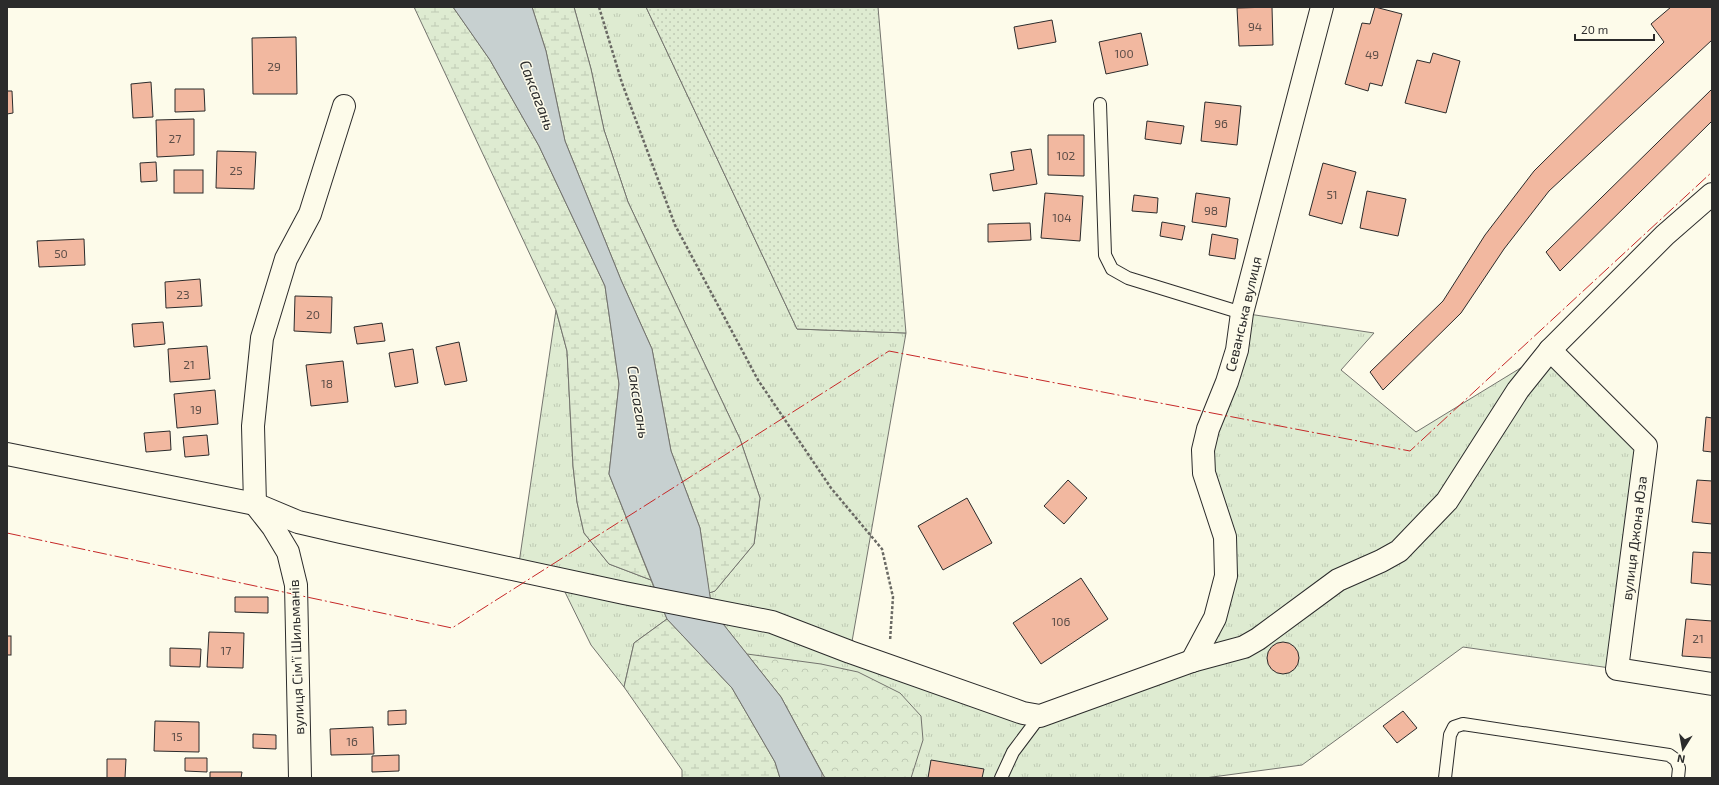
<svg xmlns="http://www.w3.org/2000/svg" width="1719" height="785" font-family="'Exo 2',sans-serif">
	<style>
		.grass { fill: url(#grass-tufts); stroke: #74746e }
		.forest { fill: url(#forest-crowns); stroke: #74746e }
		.wetland { fill: url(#wetland-marsh); stroke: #74746e }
		.garden { fill: url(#garden-dots); stroke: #74746e }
		.water { fill: #c7d0d0; stroke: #74746e }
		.building { fill: #f2b8a0; stroke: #2b2b2b }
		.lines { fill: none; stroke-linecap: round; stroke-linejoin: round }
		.service-casing { stroke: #2b2b2b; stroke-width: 14 }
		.minor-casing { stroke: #2b2b2b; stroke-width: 24 }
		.path { stroke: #6a6964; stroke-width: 2.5; stroke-dasharray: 3 2; stroke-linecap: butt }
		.service { stroke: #fdfbea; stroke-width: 12 }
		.minor { stroke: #fdfbea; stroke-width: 22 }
		.power { stroke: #c62828; stroke-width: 1; stroke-dasharray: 14 3 2 3; stroke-linecap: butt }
		.labels { text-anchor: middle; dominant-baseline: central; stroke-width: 3; stroke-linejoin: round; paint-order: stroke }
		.number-label { font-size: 12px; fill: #5d4e48 }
		.street-label { font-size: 14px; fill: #2b2b2b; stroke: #fdfbea }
		.water-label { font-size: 15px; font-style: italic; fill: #2b2b2b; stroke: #fdfbea }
	</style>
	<defs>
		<pattern id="grass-tufts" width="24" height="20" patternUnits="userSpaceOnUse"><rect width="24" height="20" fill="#deebd1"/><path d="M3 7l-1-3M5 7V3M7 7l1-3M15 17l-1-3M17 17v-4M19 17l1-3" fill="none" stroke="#bfcab4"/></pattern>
		<pattern id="forest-crowns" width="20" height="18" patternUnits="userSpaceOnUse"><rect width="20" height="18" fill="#deebd1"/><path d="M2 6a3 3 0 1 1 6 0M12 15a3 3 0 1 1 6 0" fill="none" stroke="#bfcab4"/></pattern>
		<pattern id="wetland-marsh" width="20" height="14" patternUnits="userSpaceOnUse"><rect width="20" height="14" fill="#deebd1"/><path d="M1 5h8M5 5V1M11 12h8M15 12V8" fill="none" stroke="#bfcab4"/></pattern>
		<pattern id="garden-dots" width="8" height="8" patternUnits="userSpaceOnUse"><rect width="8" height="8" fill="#deebd1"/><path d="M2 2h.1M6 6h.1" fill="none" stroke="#bfcab4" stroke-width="1.8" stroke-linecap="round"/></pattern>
	</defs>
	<rect width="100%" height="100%" fill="#fdfbea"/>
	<g class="grass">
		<path d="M574,7H646L797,329L906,333L850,653L1023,713L1192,661L1226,576L1204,473L1242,313L1374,333L1341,370L1416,432L1550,350L1646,446L1617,669L1463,647L1302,765L1205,778H825L781,697L712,610L709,593L715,591L754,544L760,498L740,439L628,202L604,130L591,69Z"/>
		<path d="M556,310L567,351L573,466L577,502L584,533L609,564L651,580L667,619L634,643L624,687L591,645L562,586L517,577Z"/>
	</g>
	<path class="forest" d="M747,654L821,664L858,672L900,693L921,716L923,740L911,778H825L781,697Z"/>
	<g class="wetland">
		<path d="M414,7H453L490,60L539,146L605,286L619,384L609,474L651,580L609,564L584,533L577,502L573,466L567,351L556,310Z"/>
		<path d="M532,7H574L591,69L604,130L628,202L740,439L760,498L754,544L715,591L709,593L700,528L671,451L652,349L621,280L565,141L546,51Z"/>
		<path d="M667,619L732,688L775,762L780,778H682V770L624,687L634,643Z"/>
	</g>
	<path class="garden" d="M646,7H878L906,333L797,329Z"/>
	<path class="water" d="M453,7H532L546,51L565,141L621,280L652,349L671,451L700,528L712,610L781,697L822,773V778H780L775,762L732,688L667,619L609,474L619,384L605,286L539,146L490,60Z"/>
	<g class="building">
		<path d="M1272,7L1273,45L1239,46L1237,8Z"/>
		<path d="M1375,7L1402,14L1382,86L1370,83L1368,91L1345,84L1362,23L1370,24Z"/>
		<path d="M1671,7H1712V40L1549,191L1504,249L1461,313L1383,390L1370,372L1443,301L1485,235L1534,171L1664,42L1651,24Z"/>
		<path d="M1052,20L1056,42L1018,49L1014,27Z"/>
		<path d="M1141,33L1148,65L1106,74L1099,42Z"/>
		<path d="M296,37L297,94H253L252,38Z"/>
		<path d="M1433,53L1460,61L1446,113L1405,103L1417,60L1430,63Z"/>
		<path d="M151,82L153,117L133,118L131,84Z"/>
		<path d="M175,89H204L205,111L175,112Z"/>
		<path d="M1712,89V121L1560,271L1546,252Z"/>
		<path d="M7,91H12L13,113L7,114Z"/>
		<path d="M1205,102L1241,106L1237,145L1201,141Z"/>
		<path d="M194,119V155L157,157L156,120Z"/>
		<path d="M1147,121L1184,126L1181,144L1145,139Z"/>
		<path d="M1048,135H1084V176L1048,175Z"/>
		<path d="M1031,149L1037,184L993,191L990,174L1014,170L1011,152Z"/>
		<path d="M217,151L256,152L254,189L216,188Z"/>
		<path d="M156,162L157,181L141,182L140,163Z"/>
		<path d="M1323,163L1356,172L1342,224L1309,215Z"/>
		<rect x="174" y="170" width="29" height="23"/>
		<path d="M1367,191L1406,199L1398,236L1360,228Z"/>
		<path d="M1045,193L1083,196L1080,241L1041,238Z"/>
		<path d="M1196,193L1230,198L1226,227L1192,222Z"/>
		<path d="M1134,195L1158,198L1157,213L1132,211Z"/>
		<path d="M1162,222L1185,226L1182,240L1160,236Z"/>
		<path d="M1030,223L1031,240L988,242V224Z"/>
		<path d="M1212,234L1238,239L1235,259L1209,255Z"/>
		<path d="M84,239L85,265L39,267L37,241Z"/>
		<path d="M200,279L202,306L166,308L165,282Z"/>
		<path d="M295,296L332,297L331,333L294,331Z"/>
		<path d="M163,322L165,344L134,347L132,324Z"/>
		<path d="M382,323L385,341L357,344L354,327Z"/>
		<path d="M459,342L467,381L445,385L436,347Z"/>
		<path d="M207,346L210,379L170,382L168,349Z"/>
		<path d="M413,349L418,383L395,387L389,353Z"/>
		<path d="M343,361L348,402L311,406L306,365Z"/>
		<path d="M215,390L218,424L177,428L174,394Z"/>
		<path d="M1706,417L1712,418V452L1703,451Z"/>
		<path d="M170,431L171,450L146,452L144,433Z"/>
		<path d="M207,435L209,455L185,457L183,437Z"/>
		<path d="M1068,480L1087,498L1064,524L1044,506Z"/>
		<path d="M1697,480L1712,481V524L1692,522Z"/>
		<path d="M967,498L992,543L943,570L918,526Z"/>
		<path d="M1693,552L1712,553V585L1691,583Z"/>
		<path d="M1081,578L1108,619L1041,664L1013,623Z"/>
		<path d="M235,597H268V613L235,612Z"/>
		<path d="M1686,619L1712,621V658L1682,656Z"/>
		<path d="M209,632L244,633L243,668L207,667Z"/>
		<rect x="7" y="636" width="4" height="19"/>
		<circle cx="1283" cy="658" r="16"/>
		<path d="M170,648L201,649L200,667L170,666Z"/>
		<path d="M406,710V724L388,725V711Z"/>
		<path d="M1403,711L1417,728L1397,743L1383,726Z"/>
		<path d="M155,721L199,722V752L154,751Z"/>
		<path d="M373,727L374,754L331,755L330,729Z"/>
		<path d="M253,734L276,735V749L253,748Z"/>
		<path d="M399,755V771L372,772V756Z"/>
		<path d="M185,758H207V772L185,771Z"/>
		<path d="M107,759H126L125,778H107Z"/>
		<path d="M931,760L984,769L982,778H928Z"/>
		<path d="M210,772H242L241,778H210Z"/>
	</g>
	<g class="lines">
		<defs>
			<g id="service">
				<path d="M1100,104L1105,255L1112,269L1128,278L1242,313"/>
				<path d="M1001,778L1013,752L1040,716"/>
				<path d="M1445,778L1450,735L1454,727L1463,724L1669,755L1676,760L1679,768L1678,778"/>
			</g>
			<g id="minor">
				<path d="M1550,350L1646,446L1617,669L1712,684"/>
				<path d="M7,454L255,504L298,522L341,532L624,593L772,622L850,652L1023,713L1040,716L1192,661L1244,647L1258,639L1338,580L1381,561L1399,551L1447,501L1518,390L1550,350L1665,235L1712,194"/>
				<path d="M1192,661L1215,618L1226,576L1225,537L1204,473L1203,450L1208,429L1227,382L1237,350L1242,313L1322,7"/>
				<path d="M300,778L296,585L288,552L273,527L255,504L253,426L262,338L286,259L310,214L344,106"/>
			</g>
		</defs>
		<use href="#service" class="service-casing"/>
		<use href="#minor" class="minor-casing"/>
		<path class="path" d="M599,7L622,83L675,225L758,380L831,488L882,549L893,597L890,641"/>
		<use href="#service" class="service"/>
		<use href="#minor" class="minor"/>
		<path class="power" d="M7,533L452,628L889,351L1410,451L1712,172"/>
	</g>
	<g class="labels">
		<g class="number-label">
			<text x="1255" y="26">94</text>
			<text x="1124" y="53">100</text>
			<text x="1372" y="54">49</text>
			<text x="274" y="66">29</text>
			<text x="1221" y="123">96</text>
			<text x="175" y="138">27</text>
			<text x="1066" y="155">102</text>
			<text x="236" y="170">25</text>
			<text x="1332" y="194">51</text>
			<text x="1211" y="210">98</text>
			<text x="1062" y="217">104</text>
			<text x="61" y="253">50</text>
			<text x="183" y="294">23</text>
			<text x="313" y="314">20</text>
			<text x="189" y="364">21</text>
			<text x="327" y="383">18</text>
			<text x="196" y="409">19</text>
			<text x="1061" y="621">106</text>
			<text x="1698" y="638">21</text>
			<text x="226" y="650">17</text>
			<text x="177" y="736">15</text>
			<text x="352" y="741">16</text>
		</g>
		<g class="street-label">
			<text transform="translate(1243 314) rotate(-77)">Севанська вулиця</text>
			<text transform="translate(1634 538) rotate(-83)">вулиця Джона Юза</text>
			<text transform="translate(296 657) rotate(-92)">вулиця Сімʼї Шильманів</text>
		</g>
		<g class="water-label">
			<text transform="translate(538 95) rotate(69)">Саксагань</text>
			<text transform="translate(639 402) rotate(81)">Саксагань</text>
		</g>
	</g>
	<rect width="1719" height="785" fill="none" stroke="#2b2b2b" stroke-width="16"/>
	<g transform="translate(1683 749) rotate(191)" stroke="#fdfbea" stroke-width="3" paint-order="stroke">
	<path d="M0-3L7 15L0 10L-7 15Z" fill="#2b2b2b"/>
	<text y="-6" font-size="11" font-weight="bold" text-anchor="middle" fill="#2b2b2b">N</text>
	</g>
	<path d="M1575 34v6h79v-6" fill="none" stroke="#2b2b2b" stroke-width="2"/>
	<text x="1581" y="34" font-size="12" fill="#2b2b2b" stroke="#fdfbea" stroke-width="3" paint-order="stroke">20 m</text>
</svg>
